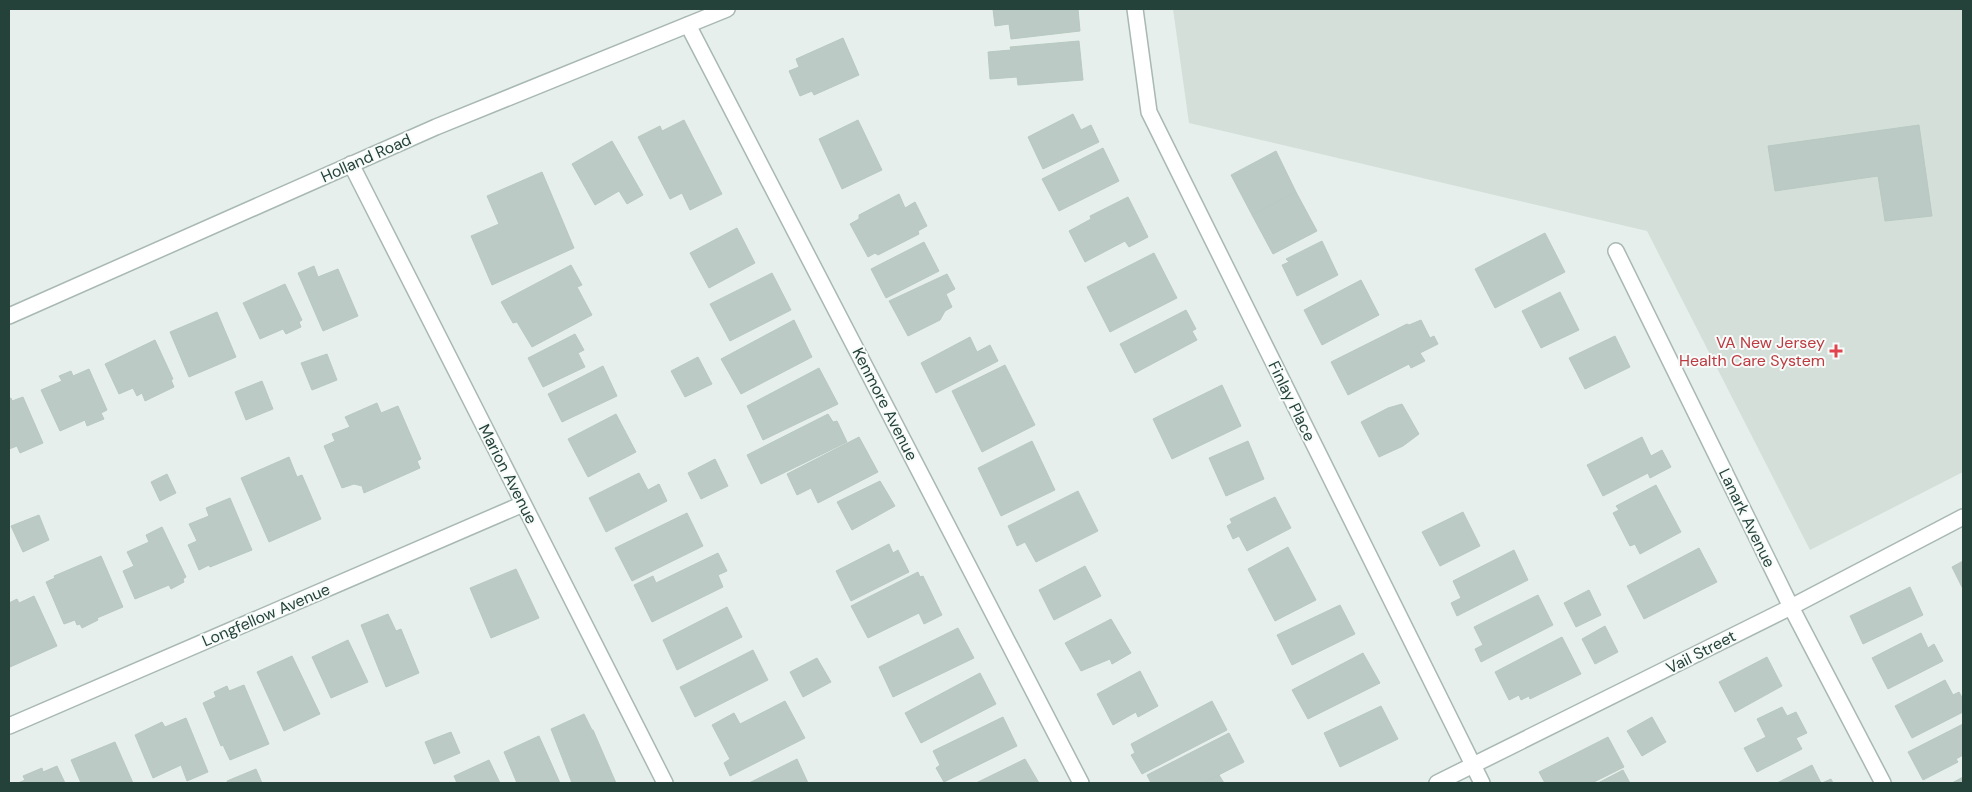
<svg xmlns="http://www.w3.org/2000/svg" width="1972" height="792" font-family="'DM Sans',sans-serif">
	<style>
		.built { fill: #d4dfda }
		.building { fill: #bbcac4; stroke: #b8c9c2 }
		.lines { fill: none; stroke-linecap: round; stroke-linejoin: round }
		.minor-casing { stroke: #a8b8b2; stroke-width: 18 }
		.minor { stroke: #fff; stroke-width: 15 }
		.health-dot { fill: #e0444e; stroke: #f7fbf9; stroke-width: 2 }
		.labels { text-anchor: middle; dominant-baseline: central; stroke-width: 4; stroke-linejoin: round; paint-order: stroke }
		.street-label { font-size: 16px; fill: #24423a; stroke: #f7fbf9 }
		.health-label { font-size: 16px; fill: #be3a42; stroke: #f7fbf9; text-anchor: end }
	</style>
	<rect width="100%" height="100%" fill="#e6efeb"/>
	<path class="built" d="M1173,9H1963V472L1810,550L1647,231L1189,123Z"/>
	<g class="building">
		<path d="M993,9H1078L1080,31L1011,39L1009,24L995,26Z"/>
		<path d="M843,38L859,75L814,95L812,91L800,96L789,71L799,67L796,59Z"/>
		<path d="M1079,41L1083,80L1018,85L1017,77L990,79L988,52L1011,50L1010,47Z"/>
		<path d="M1073,114L1081,130L1091,125L1099,142L1043,169L1028,137Z"/>
		<path d="M684,120L722,194L690,210L682,193L670,199L638,137L660,126L662,131Z"/>
		<path d="M858,120L882,170L842,189L819,139Z"/>
		<path d="M1919,125L1932,216L1885,221L1878,176L1775,191L1768,146Z"/>
		<path d="M612,141L643,195L627,204L619,191L595,205L572,164Z"/>
		<path d="M1103,148L1119,181L1059,211L1042,179Z"/>
		<path d="M1276,151L1296,192L1252,215L1231,175Z"/>
		<path d="M542,172L574,248L492,285L471,236L499,224L487,196Z"/>
		<path d="M1296,192L1317,231L1273,254L1252,215Z"/>
		<path d="M899,194L905,208L915,202L927,226L918,231L919,234L878,255L875,253L868,257L850,224L859,219V215Z"/>
		<path d="M1128,197L1148,237L1129,247L1125,241L1085,262L1069,231L1091,219L1090,216Z"/>
		<path d="M737,228L755,263L709,288L690,253Z"/>
		<path d="M1545,233L1565,272L1495,308L1475,269Z"/>
		<path d="M1322,241L1338,275L1297,296L1282,265L1289,262L1286,259Z"/>
		<path d="M924,242L939,271L886,298L871,269Z"/>
		<path d="M1154,253L1177,298L1110,332L1087,287Z"/>
		<path d="M571,265L582,285L577,287L592,315L532,347L517,322L513,323L501,302Z"/>
		<path d="M314,266L318,277L338,269L358,316L323,331L298,273Z"/>
		<path d="M772,273L791,310L730,341L710,304Z"/>
		<path d="M947,274L955,289L946,294L952,307L945,311L940,320L908,336L889,301Z"/>
		<path d="M1361,280L1379,315L1322,345L1304,310Z"/>
		<path d="M285,284L302,320L299,322L301,327L286,334L283,329L260,339L243,303Z"/>
		<path d="M1560,292L1579,330L1541,348L1522,311Z"/>
		<path d="M1186,310L1196,329L1192,331L1197,340L1135,373L1120,344Z"/>
		<path d="M217,312L236,357L189,377L170,332Z"/>
		<path d="M794,320L812,357L741,394L721,359Z"/>
		<path d="M1421,320L1430,338L1434,336L1438,344L1420,353L1425,361L1411,368L1409,364L1348,395L1331,362L1407,324L1409,325Z"/>
		<path d="M575,334L584,350L578,353L585,367L543,387L528,358Z"/>
		<path d="M1615,336L1630,367L1585,389L1569,358Z"/>
		<path d="M970,337L977,352L990,345L998,361L936,393L921,363Z"/>
		<path d="M155,340L173,379L171,380L174,387L145,401L142,393L137,396L133,388L119,394L105,364Z"/>
		<path d="M327,354L337,380L312,390L301,363Z"/>
		<path d="M698,357L712,384L685,397L671,371Z"/>
		<path d="M1005,365L1035,425L982,452L952,391Z"/>
		<path d="M603,366L617,396L562,422L548,394Z"/>
		<path d="M819,368L838,404L763,440L747,406Z"/>
		<path d="M89,369L107,410L101,413L104,419L87,426L85,420L60,431L41,390L62,381L59,376L71,371L73,376Z"/>
		<path d="M262,381L273,409L246,420L235,392Z"/>
		<path d="M1222,385L1241,426L1172,459L1153,419Z"/>
		<path d="M23,397L43,443L20,453L17,446L9,449V399L11,398L12,401Z"/>
		<path d="M377,403L381,413L398,406L421,459L417,461L420,468L364,493L362,486L354,484L342,488L324,446L335,441L332,434L350,427L345,417Z"/>
		<path d="M1402,404L1419,434L1403,446L1379,457L1361,422L1388,408Z"/>
		<path d="M616,414L636,452L588,477L568,439Z"/>
		<path d="M828,414L833,422L837,421L847,442L761,484L747,455Z"/>
		<path d="M859,437L878,472L818,503L811,488L797,495L787,474Z"/>
		<path d="M1642,437L1651,456L1662,450L1671,467L1650,478L1648,473L1603,496L1587,465Z"/>
		<path d="M1032,441L1055,490L1001,516L978,468Z"/>
		<path d="M1248,441L1264,479L1226,496L1209,458Z"/>
		<path d="M289,457L297,477L302,475L321,519L269,542L241,478Z"/>
		<path d="M715,459L728,486L701,499L688,473Z"/>
		<path d="M639,473L648,490L659,484L667,501L606,532L589,498Z"/>
		<path d="M167,474L176,493L160,501L151,482Z"/>
		<path d="M880,481L895,506L852,530L837,502Z"/>
		<path d="M1656,485L1681,532L1640,554L1635,544L1630,546L1613,513L1619,510L1616,506Z"/>
		<path d="M1078,491L1098,531L1036,562L1025,542L1017,546L1008,526Z"/>
		<path d="M1275,497L1291,528L1247,551L1239,536L1233,539L1227,526L1232,523L1230,519Z"/>
		<path d="M230,498L252,550L210,567L209,565L199,570L188,545L197,541L189,524L209,516L206,508Z"/>
		<path d="M1463,512L1480,546L1440,566L1422,532Z"/>
		<path d="M687,513L703,546L632,581L615,548Z"/>
		<path d="M39,515L49,540L23,552L11,526Z"/>
		<path d="M162,527L186,577L183,579L184,582L171,589L169,585L135,599L123,571L134,566L127,552L149,542L146,535Z"/>
		<path d="M889,544L893,553L898,550L909,572L851,601L836,571Z"/>
		<path d="M1288,547L1316,600L1275,621L1248,569Z"/>
		<path d="M1699,548L1717,582L1644,619L1627,586Z"/>
		<path d="M1514,550L1528,580L1457,616L1451,603L1461,598L1453,581Z"/>
		<path d="M718,553L727,571L718,575L723,587L652,622L634,585L653,576L656,583Z"/>
		<path d="M101,556L123,607L97,618L98,620L82,628L80,624L77,625L75,620L64,624L46,582L55,578L54,576Z"/>
		<path d="M1963,561V589L1952,567Z"/>
		<path d="M1085,566L1101,596L1054,620L1039,590Z"/>
		<path d="M516,569L539,618L491,638L470,588Z"/>
		<path d="M918,572L920,577L923,576L942,615L924,624L919,613L868,638L851,606Z"/>
		<path d="M1910,587L1923,615L1863,644L1850,616Z"/>
		<path d="M1589,590L1601,615L1576,627L1564,603Z"/>
		<path d="M1538,595L1553,625L1481,662L1475,649L1483,645L1474,627Z"/>
		<path d="M34,596L57,646L10,667L9,663V603L17,599L19,603Z"/>
		<path d="M1340,605L1355,634L1292,665L1277,635Z"/>
		<path d="M727,607L742,637L677,670L663,640Z"/>
		<path d="M388,614L396,631L401,629L419,673L386,687L361,625Z"/>
		<path d="M1111,619L1131,653L1112,664L1110,659L1081,671L1065,643Z"/>
		<path d="M1605,626L1618,652L1595,664L1582,639Z"/>
		<path d="M958,628L974,658L893,697L879,667Z"/>
		<path d="M1921,633L1928,648L1934,644L1943,661L1888,689L1872,658Z"/>
		<path d="M1562,637L1581,674L1530,699L1529,696L1521,700L1519,695L1509,700L1495,672Z"/>
		<path d="M348,640L368,682L331,698L312,657Z"/>
		<path d="M753,650L768,680L695,717L680,687Z"/>
		<path d="M1363,653L1380,683L1308,719L1292,690Z"/>
		<path d="M292,656L320,714L284,731L257,672Z"/>
		<path d="M1767,657L1782,686L1735,712L1719,682Z"/>
		<path d="M817,658L831,682L803,697L790,672Z"/>
		<path d="M1140,671L1158,706L1138,717L1136,712L1113,725L1097,694Z"/>
		<path d="M980,673L996,704L921,743L905,713Z"/>
		<path d="M1945,680L1953,695L1959,692L1963,699V712L1912,738L1895,706Z"/>
		<path d="M244,685L269,744L230,760L223,745L221,746L203,703L216,697L214,692L227,686L229,691Z"/>
		<path d="M785,701L805,738L730,776L724,763L730,759L712,725L734,713L740,724Z"/>
		<path d="M1212,701L1227,730L1142,774L1131,755L1135,753L1131,744Z"/>
		<path d="M1381,706L1398,739L1340,767L1324,733Z"/>
		<path d="M1782,707L1787,716L1796,712L1807,733L1796,738L1802,749L1757,772L1744,748L1766,737L1757,719Z"/>
		<path d="M584,714L592,730H593L616,783H572L551,729Z"/>
		<path d="M1003,717L1017,746L944,782L936,768L940,765L933,751Z"/>
		<path d="M1652,717L1666,742L1642,756L1627,731Z"/>
		<path d="M186,718L208,772L187,781L181,765L153,778L135,735L162,722L165,727Z"/>
		<path d="M1963,724V755L1956,759L1958,762L1923,780L1908,752Z"/>
		<path d="M451,732L460,753L434,764L425,742Z"/>
		<path d="M1229,733L1244,762L1203,783H1151L1147,775Z"/>
		<path d="M539,736L560,783H517L504,752Z"/>
		<path d="M1608,737L1624,767L1592,783H1545L1539,772Z"/>
		<path d="M115,742L133,783H81L71,760Z"/>
		<path d="M797,759L808,783H749Z"/>
		<path d="M1025,759L1039,783H976Z"/>
		<path d="M489,760L500,783H457L454,776Z"/>
		<path d="M1812,765L1821,783H1777Z"/>
		<path d="M57,766L65,783H18L25,780L23,776L42,768L43,772Z"/>
		<path d="M256,769L262,783H228L227,781Z"/>
		<path d="M1623,770L1630,783H1598Z"/>
		<path d="M1219,775L1224,783H1203Z"/>
		<path d="M1963,777V783H1952Z"/>
		<path d="M1831,779L1833,783H1822Z"/>
	</g>
	<g class="lines">
		<defs>
			<g id="minor">
				<path d="M1135,9L1149,112L1482,783"/>
				<path d="M688,25L1081,783"/>
				<path d="M351,164L665,783"/>
				<path d="M1616,251L1791,607L1883,783"/>
				<path d="M9,316L436,127L727,9"/>
				<path d="M9,726L523,504"/>
				<path d="M1437,783L1791,607L1963,517"/>
			</g>
		</defs>
		<use href="#minor" class="minor-casing"/>
		<use href="#minor" class="minor"/>
	</g>
	<path class="health-dot" d="M1833.5 343.5h5v5h5v5h-5v5h-5v-5h-5v-5h5z"/>
	<g class="labels">
		<g class="street-label">
			<text transform="translate(366 158) rotate(-24)">Holland Road</text>
			<text transform="translate(1292 401) rotate(64)">Finlay Place</text>
			<text transform="translate(885 404) rotate(63)">Kenmore Avenue</text>
			<text transform="translate(508 474) rotate(63)">Marion Avenue</text>
			<text transform="translate(1747 518) rotate(64)">Lanark Avenue</text>
			<text transform="translate(266 615) rotate(-23)">Longfellow Avenue</text>
			<text transform="translate(1701 652) rotate(-27)">Vail Street</text>
		</g>
		<g class="health-label">
			<text x="1825" y="342">VA New Jersey<tspan x="1825" dy="18">Health Care System</tspan></text>
		</g>
	</g>
	<rect width="1972" height="792" fill="none" stroke="#24423a" stroke-width="20"/>
</svg>
